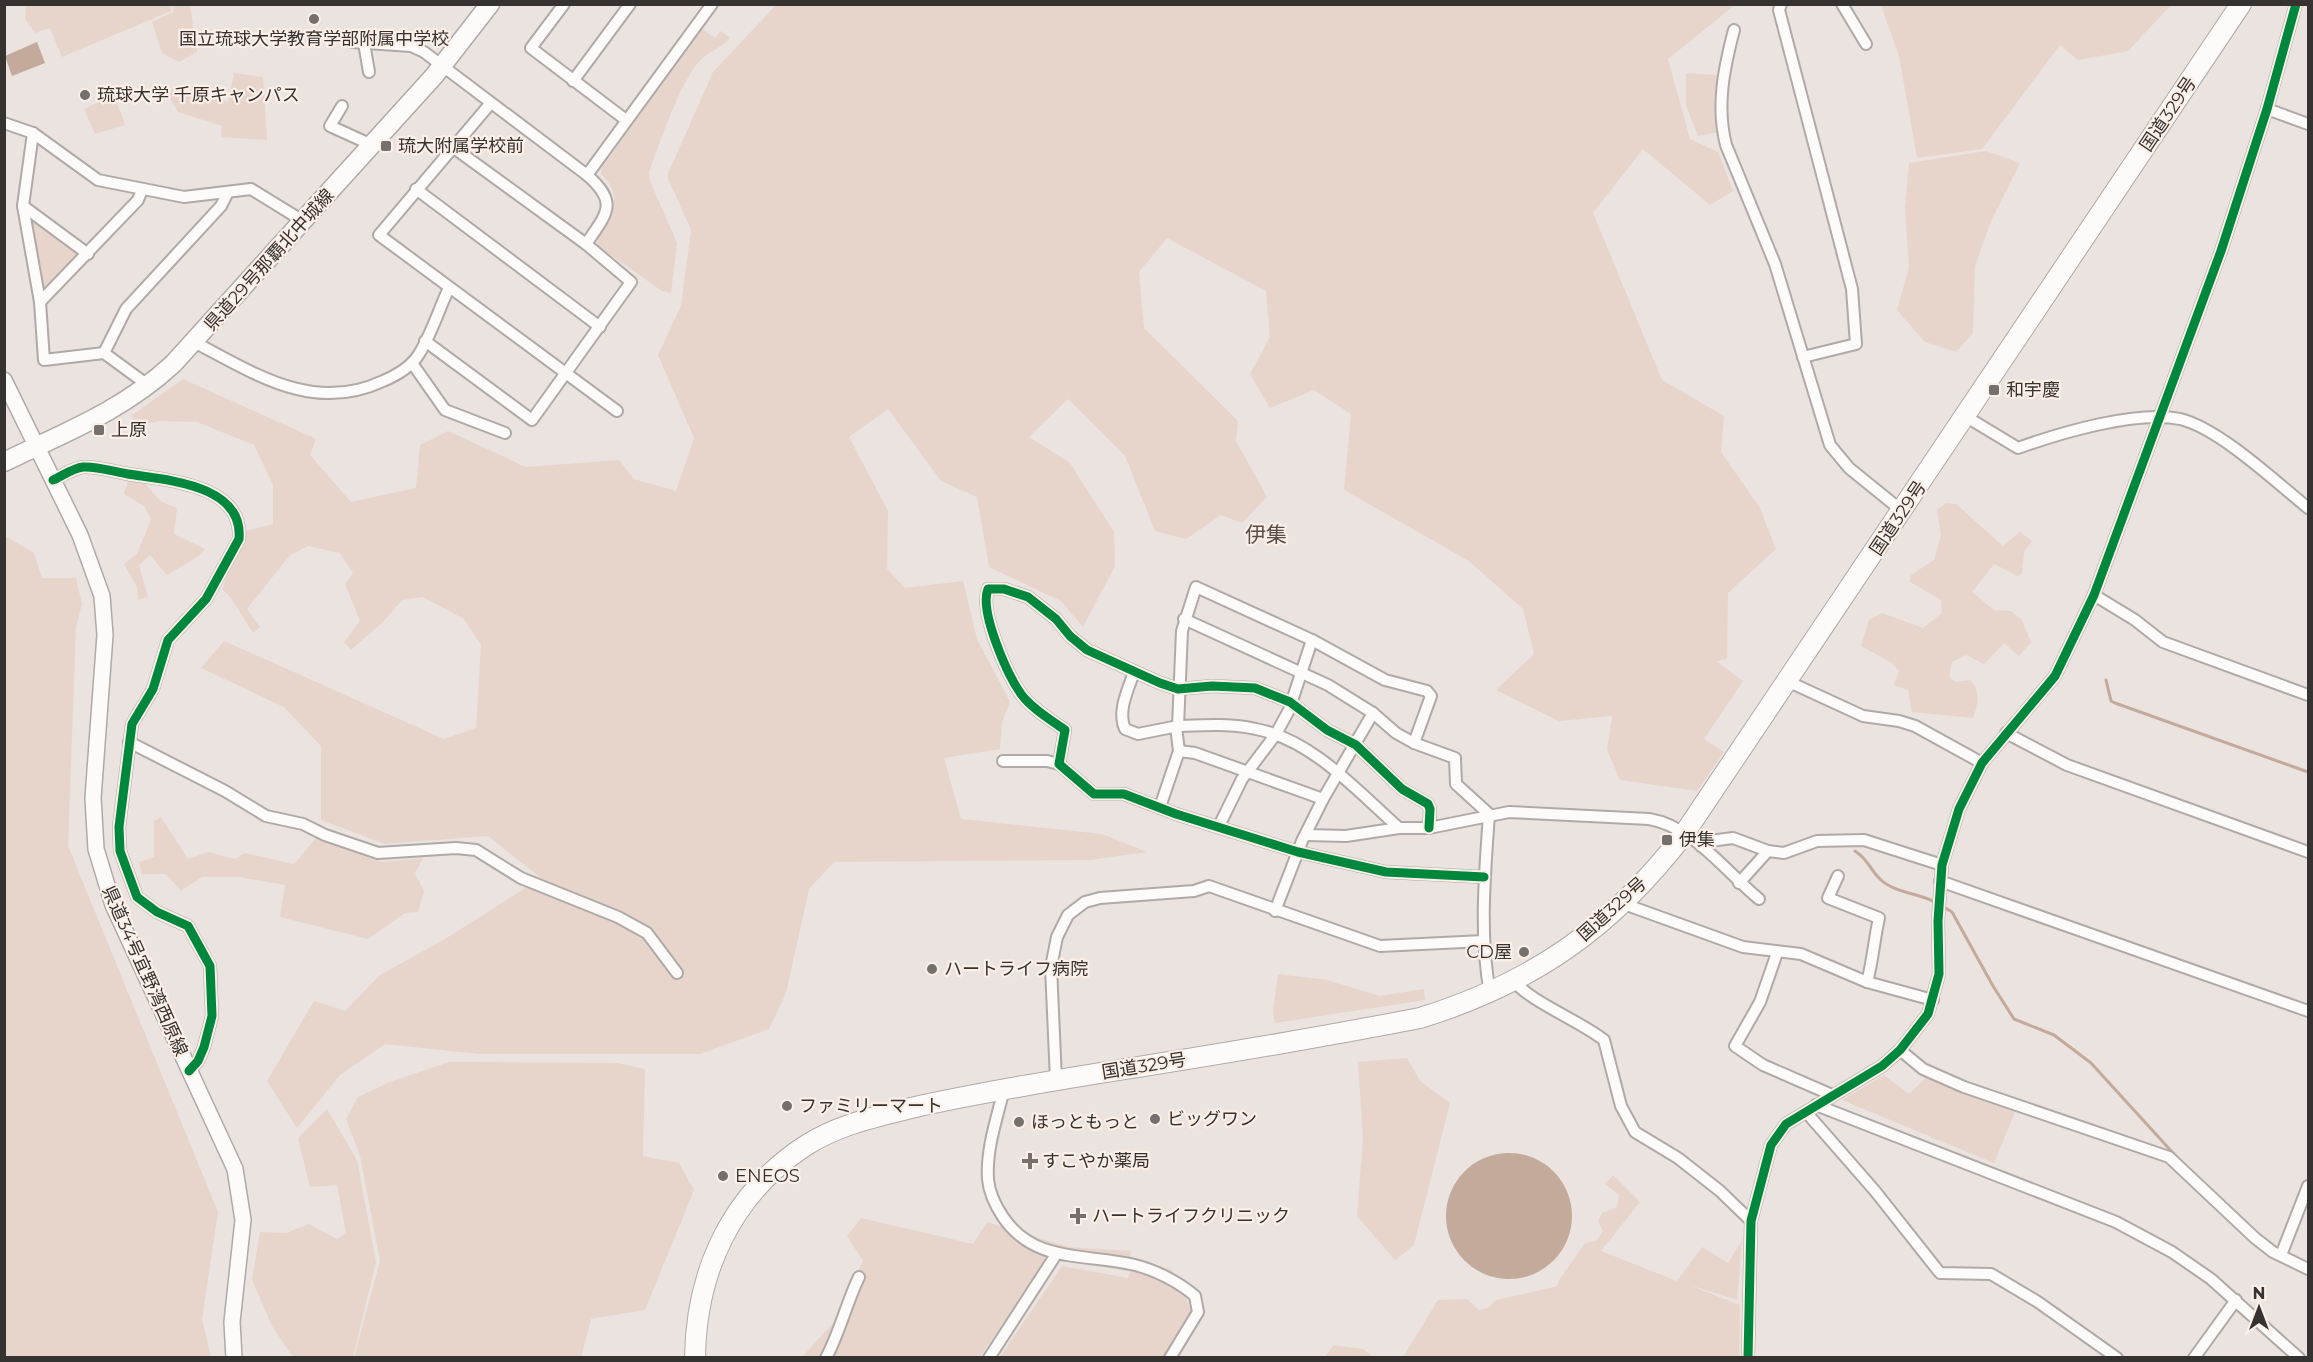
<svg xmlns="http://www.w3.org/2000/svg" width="2313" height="1362" font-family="Montserrat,'Noto Sans JP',sans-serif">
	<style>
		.green { fill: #e7d5cc }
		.water { fill: #c3aa9b }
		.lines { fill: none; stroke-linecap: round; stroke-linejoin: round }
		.stream { stroke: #c3aa9b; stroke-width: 3 }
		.street-casing { stroke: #afaaa7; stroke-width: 14 }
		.secondary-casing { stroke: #afaaa7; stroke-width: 18 }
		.primary-casing { stroke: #afaaa7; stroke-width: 21 }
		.highway-casing { stroke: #afaaa7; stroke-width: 22 }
		.street { stroke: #fcfbfa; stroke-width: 10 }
		.secondary { stroke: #fcfbfa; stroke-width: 15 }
		.primary { stroke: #fcfbfa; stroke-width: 18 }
		.highway { stroke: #fcfbfa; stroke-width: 20 }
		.cycleway-casing { stroke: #fbefe8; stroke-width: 13 }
		.cycleway { stroke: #00873e; stroke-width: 9 }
		.poi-dot { fill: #75706d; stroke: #fbefe8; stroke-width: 2 }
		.labels { text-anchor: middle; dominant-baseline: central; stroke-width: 4.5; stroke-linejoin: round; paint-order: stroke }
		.poi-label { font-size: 18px; fill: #36322f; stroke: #fbefe8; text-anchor: start }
		.street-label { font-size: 18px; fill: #36322f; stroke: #fbefe8 }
		.quarter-label { font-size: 21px; fill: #594f49; stroke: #fbefe8 }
	</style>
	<rect width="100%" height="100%" fill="#eae3df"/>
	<g class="green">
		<path d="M170,4L171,11L62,57L50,28L35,33L25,19L26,5Z"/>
		<path d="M173,5H190L197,52L179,62L162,53L152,22L174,12Z"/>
		<path d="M776,5H1735L1668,59L1690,139L1718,152L1733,191L1710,205L1643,149L1593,213L1662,380L1724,416L1721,452L1760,508L1776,549L1728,593L1727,659L1716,661L1743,681L1704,739L1724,752L1697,791L1620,780L1607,750L1612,716L1559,721L1496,690L1534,654L1523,609L1469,561L1344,490L1351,414L1314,390L1270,408L1250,374L1270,337L1266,291L1167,238L1139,272L1144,328L1238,421L1236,441L1267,497L1242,523L1221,515L1186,539L1155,531L1125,456L1068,399L1029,437L1070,463L1114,532L1115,566L1083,627L1061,601L989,567L977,497L941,481L888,409L849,437L888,511L887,569L905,588L963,581L977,639L1010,702L1002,722L1000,749L944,758L961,819L1102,834L1147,852L1090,860L834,862L809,889L786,993L769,1029L700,1054H479L385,1044L340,1075L297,1128L267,1081L314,1001L345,1011L380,975L445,939L541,878L488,836L385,844L321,820V746L284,707L201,668L224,641L444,739L476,728L481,645L464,619L423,597L402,600L383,622L351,650L344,642L360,621L345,584L353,573L340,553L308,546L290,555L247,609L260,627L253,633C242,618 236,601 222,589L245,531L273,524V485L254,445L197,422L161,421L137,425L131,416L183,379L316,439L310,455L351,502L416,488L420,445L448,431L526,467L619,460L634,479L676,491L694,438L658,355L681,306L691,230L667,176L713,72Z"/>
		<path d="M1881,5V4L2171,5L2128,51L2078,60L2060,45L1982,149L1917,158L1899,56Z"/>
		<path d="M702,29L715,38L721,31L730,38C722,47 713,50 704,57C683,72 659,146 649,172L650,181L677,243L671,293L662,291L598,246C594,221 634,206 601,174V169Z"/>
		<path d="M234,73L263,77L267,140L221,137L222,126L178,112L168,95L174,88L228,102Z"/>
		<path d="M1686,73L1718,75L1720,132L1698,136L1686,105Z"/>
		<path d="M114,95L125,125L95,134L84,109Z"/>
		<path d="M1986,151L2020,163L1991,221L1975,266L1973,333L1956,352L1925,342L1897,310L1909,268L1905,208L1909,163Z"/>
		<path d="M23,206L88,254L40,302Z"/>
		<path d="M128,480L144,482L160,501L177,508L174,534L205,549L199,556L167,575L150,555L139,565L148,597L138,600L137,587L124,564L137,554L151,519L144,506L124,494Z"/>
		<path d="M1946,503L1956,504L2003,546L2020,532L2032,541L2024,552L2022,573L2018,576L1994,564L1972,592L1994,610L2011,611L2021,619L2031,642L2019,656L2004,643L1984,664L1966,655L1952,662L1949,676L1955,682L1970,680C1981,691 1978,704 1973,718L1912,712L1908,690L1894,685L1899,671L1892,663L1861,646L1869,620L1882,613L1923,628L1942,613L1941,600L1910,582L1911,575L1934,560L1941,535L1937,510Z"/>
		<path d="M7,537L34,553L42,578H76L82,604L76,627L68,846L218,1212L202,1319L211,1357H5L4,540Z"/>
		<path d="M161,817L188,859L208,852L235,859L245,853L294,864L317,837L382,862L423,858L415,873L424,891L418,912L405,913L368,939L280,917L285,885L239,877H202L181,891L166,874H142L139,862L154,857V821Z"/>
		<path d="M1278,974L1327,980L1380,996L1424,989L1425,1000L1275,1023L1273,1011Z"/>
		<path d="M1407,1058L1420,1081L1450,1103L1414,1245L1395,1260L1357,1216L1363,1138L1358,1062Z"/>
		<path d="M449,1062L617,1063L645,1069L643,1156L679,1163L694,1190L645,1310L591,1319L581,1357H354L380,1261L360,1156L346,1119L358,1097L390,1082Z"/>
		<path d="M1884,1075L1909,1094L1927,1077L2016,1110L1994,1163L1842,1100Z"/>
		<path d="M327,1109L357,1160L376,1262L353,1357H293L272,1326L252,1280L260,1232L286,1233L309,1224L337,1239L346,1233L337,1185L310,1187L298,1138Z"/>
		<path d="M1613,1175L1640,1202L1601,1251L1677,1281L1702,1247L1728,1263L1742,1240L1737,1300L1689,1285L1740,1305L1739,1357H1403L1438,1300L1467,1299L1479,1310L1488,1308L1496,1300L1558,1286L1559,1280L1585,1243L1596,1241L1603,1231L1598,1221L1602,1213L1617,1207L1619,1195L1605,1184Z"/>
		<path d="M861,1218L973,1244L987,1222L1069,1247L1131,1251L1127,1271L1047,1258L980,1357L801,1358L833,1323L863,1261L847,1236Z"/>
		<path d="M1136,1258L1172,1270L1193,1313L1165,1357L999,1358L1062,1266L1128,1278Z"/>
		<path d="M1334,1345L1363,1349L1373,1357H1325Z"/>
	</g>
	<g class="water">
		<path d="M37,42L45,63L12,76L5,56Z"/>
		<circle cx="1509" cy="1216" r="63"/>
	</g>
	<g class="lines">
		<g class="stream">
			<path d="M2106,680L2111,701L2115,703L2308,772"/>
			<path d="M1855,851C1869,860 1870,870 1880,879C1894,893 1919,893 1937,903"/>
			<path d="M1942,906L1952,912L1993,986L2014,1019L2054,1035L2091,1063L2184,1165"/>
		</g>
		<defs>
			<g id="street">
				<path d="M564,4L531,48L626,120"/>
				<path d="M1781,4L1779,10L1852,289L1856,344L1803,357"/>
				<path d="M1842,4L1866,44"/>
				<path d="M1734,30C1724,68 1716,106 1726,145L1775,264L1830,445L1849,468L1902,511"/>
				<path d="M352,42L411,46L424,52L587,175C619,203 607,213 586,244"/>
				<path d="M364,43L369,72"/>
				<path d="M573,81L630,4"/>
				<path d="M490,104L379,235L617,411"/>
				<path d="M342,106L330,126L372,145"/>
				<path d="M2267,109L2308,124"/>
				<path d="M4,123L33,133L98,180L184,197L251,189L303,221"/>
				<path d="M587,175L712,4"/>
				<path d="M416,189L600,327"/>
				<path d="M23,206L33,133"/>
				<path d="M88,254L23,206L40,302L44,360L104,353L149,386"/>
				<path d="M40,302L138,200L142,190"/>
				<path d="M425,341L532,420L631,282L586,244L454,148"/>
				<path d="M194,342C254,373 313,414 383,381C395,376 411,367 419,354C431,335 439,309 449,288"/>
				<path d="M104,353L126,309L221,206L228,192"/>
				<path d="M412,363L445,410L505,433"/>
				<path d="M1965,416L2018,448C2060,433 2136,410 2180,419C2219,428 2277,483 2308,508"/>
				<path d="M53,480C62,476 73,468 83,467C96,466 115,472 128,474C165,480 244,484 239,539L206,599L168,640L153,689L132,724L119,827L120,851L137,897L157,912L188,926L210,966L212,1016L204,1047L198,1061L189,1071"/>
				<path d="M2094,595L2135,620L2163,642L2308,695"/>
				<path d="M1184,619L1328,685L1373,713L1396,733L1414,743L1455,758L1456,784L1489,814"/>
				<path d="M1134,672C1128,690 1117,711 1125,729L1138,734L1178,726"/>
				<path d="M1787,681L1863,716L1899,721L1915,726L1982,763"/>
				<path d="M2006,733L2067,765L2308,852"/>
				<path d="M129,742L225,791L266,816L303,824L325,835L378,853L456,848L476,850L521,878L618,917L647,933L677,973"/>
				<path d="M1179,751L1195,753L1323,799"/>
				<path d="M1003,761H1047L1059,764"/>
				<path d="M1160,807L1179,751L1176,727"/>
				<path d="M1489,814C1485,873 1479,935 1490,993"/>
				<path d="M1219,826L1242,779L1276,734L1289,710L1312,640"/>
				<path d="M1399,828C1357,791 1313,740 1256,729C1231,723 1203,725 1178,726L1182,631L1196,587L1312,640L1385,680L1427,691L1431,696L1414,743"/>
				<path d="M1429,828L1430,809L1428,804L1402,789L1356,745L1327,730L1290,702L1255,688L1212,686L1178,689L1160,683L1087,650L1070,636L1056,619L1028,597L1004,589H988C979,611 1007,674 1021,694C1031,708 1051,720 1065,730L1059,764L1094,794H1124L1176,814L1298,852L1386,872L1484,877"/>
				<path d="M1306,835L1346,836L1399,828H1429L1509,812L1649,819C1693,826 1726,872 1759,899"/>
				<path d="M1701,846L1710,841L1733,838L1768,851L1784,853L1817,841L1864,840L1942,865"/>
				<path d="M1838,876L1828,898L1879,918C1874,940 1873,960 1867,982"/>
				<path d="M1940,881L2308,1011"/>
				<path d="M1739,883L1768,851"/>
				<path d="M1624,904L1743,947L1801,954L1867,982L1933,1000"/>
				<path d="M1275,911L1302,841L1323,799L1373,713"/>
				<path d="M1777,953L1760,1002L1735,1046L1763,1065L1832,1095"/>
				<path d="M1514,981C1529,1001 1580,1021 1604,1040L1621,1106L1635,1132L1678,1158L1720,1191L1751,1221"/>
				<path d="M1900,1050L1923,1069L1964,1087L2169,1157L2255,1238L2273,1252L2308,1269"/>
				<path d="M1056,1080L1051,967L1057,937L1068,915L1085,902L1100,898L1194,891L1209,886L1380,946L1484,941"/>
				<path d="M1004,1089C997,1118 986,1149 988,1179C989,1192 995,1205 1003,1217C1035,1264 1085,1253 1135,1265C1155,1270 1179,1282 1195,1296L1198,1312L1170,1358"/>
				<path d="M1816,1105L2116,1222L2172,1252L2211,1279L2299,1358"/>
				<path d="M1806,1112L1875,1191L1940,1273L1991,1274L2038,1302L2117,1358"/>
				<path d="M2281,1255L2308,1186"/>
				<path d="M826,1358C840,1332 846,1304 859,1277"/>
				<path d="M989,1358L1057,1253"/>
				<path d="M1748,1358L1751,1221L1771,1145L1786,1124L1882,1066L1900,1050L1928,1014L1939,974L1938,921L1942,865L1959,809L1982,763L2055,676L2094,595L2221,251L2267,109L2296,4"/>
				<path d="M2194,1358L2236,1300"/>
			</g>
			<path id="secondary" d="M4,380L80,535L102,596L105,635L93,798L96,849L113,905L235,1169L243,1220L232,1322L234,1358"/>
			<path id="primary" d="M4,462C66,432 122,411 173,364L434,76L490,4"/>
			<path id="highway" d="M695,1358C696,1271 732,1194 805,1146C837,1125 875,1117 911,1108C972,1094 1033,1084 1094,1074C1203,1057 1312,1039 1420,1018C1533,983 1612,928 1684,834L2241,4"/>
		</defs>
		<use href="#street" class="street-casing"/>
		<use href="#secondary" class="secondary-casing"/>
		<use href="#primary" class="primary-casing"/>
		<use href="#highway" class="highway-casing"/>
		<use href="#street" class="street"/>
		<use href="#secondary" class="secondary"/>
		<use href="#primary" class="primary"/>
		<use href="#highway" class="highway"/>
		<defs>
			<g id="cycleway">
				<path d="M53,480C62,476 73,468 83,467C96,466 115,472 128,474C165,480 244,484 239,539L206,599L168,640L153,689L132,724L119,827L120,851L137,897L157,912L188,926L210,966L212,1016L204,1047L198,1061L189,1071"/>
				<path d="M1429,828L1430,809L1428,804L1402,789L1356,745L1327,730L1290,702L1255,688L1212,686L1178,689L1160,683L1087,650L1070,636L1056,619L1028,597L1004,589H988C979,611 1007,674 1021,694C1031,708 1051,720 1065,730L1059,764L1094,794H1124L1176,814L1298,852L1386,872L1484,877"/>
				<path d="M1748,1358L1751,1221L1771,1145L1786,1124L1882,1066L1900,1050L1928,1014L1939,974L1938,921L1942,865L1959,809L1982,763L2055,676L2094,595L2221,251L2267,109L2296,4"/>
			</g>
		</defs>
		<use href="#cycleway" class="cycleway-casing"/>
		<use href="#cycleway" class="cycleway"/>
	</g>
	<g class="poi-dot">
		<circle cx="314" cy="19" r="6"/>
		<circle cx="85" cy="95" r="6"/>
		<rect x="380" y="140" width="12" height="12" rx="3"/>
		<rect x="1988" y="384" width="12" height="12" rx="3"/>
		<rect x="93" y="424" width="12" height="12" rx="3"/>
		<rect x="1661" y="834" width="12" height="12" rx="3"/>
		<circle cx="1524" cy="952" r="6"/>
		<circle cx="932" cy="969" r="6"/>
		<circle cx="787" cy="1106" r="6"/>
		<circle cx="1155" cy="1119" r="6"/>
		<circle cx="1019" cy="1122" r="6"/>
		<path d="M1027 1152h6v6h6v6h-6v6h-6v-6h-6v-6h6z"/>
		<circle cx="723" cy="1176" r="6"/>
		<path d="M1075 1207h6v6h6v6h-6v6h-6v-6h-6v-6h6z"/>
	</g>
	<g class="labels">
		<g class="poi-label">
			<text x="314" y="39" text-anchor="middle">国立琉球大学教育学部附属中学校</text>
			<text x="97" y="95">琉球大学 千原キャンパス</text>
			<text x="398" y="146">琉大附属学校前</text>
			<text x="2006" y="390">和宇慶</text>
			<text x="111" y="430">上原</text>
			<text x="1679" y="840">伊集</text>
			<text x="1512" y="952" text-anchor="end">CD屋</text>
			<text x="944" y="969">ハートライフ病院</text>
			<text x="799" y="1106">ファミリーマート</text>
			<text x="1167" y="1119">ビッグワン</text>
			<text x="1031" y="1122">ほっともっと</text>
			<text x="1042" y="1161">すこやか薬局</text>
			<text x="735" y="1176">ENEOS</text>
			<text x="1092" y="1216">ハートライフクリニック</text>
		</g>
		<g class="street-label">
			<text transform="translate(2168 114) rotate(-56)">国道329号</text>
			<text transform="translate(269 260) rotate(-48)">県道29号那覇北中城線</text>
			<text transform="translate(1898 518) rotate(-56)">国道329号</text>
			<text transform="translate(1612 909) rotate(-42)">国道329号</text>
			<text transform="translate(145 971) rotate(66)">県道34号宜野湾西原線</text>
			<text transform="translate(1144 1066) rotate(-9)">国道329号</text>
		</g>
		<g class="quarter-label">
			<text x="1266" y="534">伊集</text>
		</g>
	</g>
	<rect width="2313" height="1362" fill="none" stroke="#36322f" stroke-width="12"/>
	<g transform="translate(2259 1308)" stroke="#fbefe8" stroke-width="4.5" paint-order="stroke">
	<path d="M0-4.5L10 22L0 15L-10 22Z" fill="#36322f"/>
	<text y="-9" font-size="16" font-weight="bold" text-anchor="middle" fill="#36322f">N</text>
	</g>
</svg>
